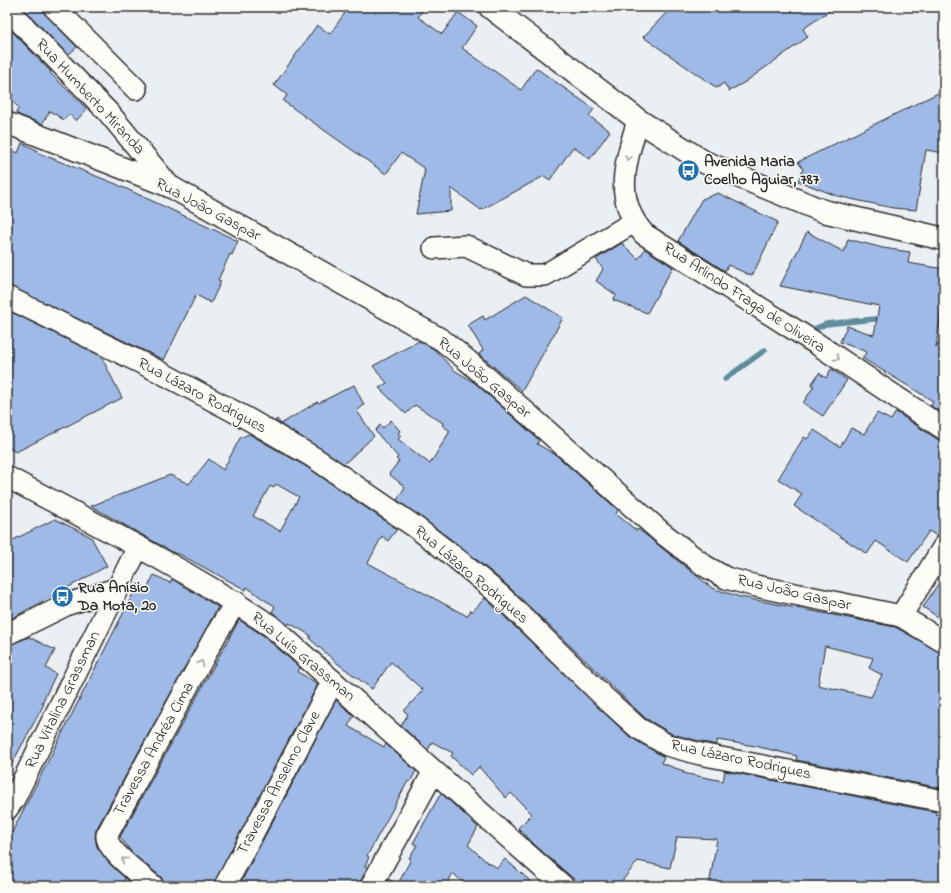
<svg xmlns="http://www.w3.org/2000/svg" width="951" height="893" font-family="'Indie Flower',sans-serif">
	<style>
		.lines { fill: none; stroke-linecap: round; stroke-linejoin: round }
		.stream { stroke: #618c9b; stroke-width: 5.5 }
		.building { fill: #9fbae7; stroke: #2b2b2b; fill-rule: evenodd }
		.minor-casing { stroke: #2b2b2b; stroke-width: 24 }
		.secondary-casing { stroke: #2b2b2b; stroke-width: 25 }
		.minor { stroke: #fdfcf7; stroke-width: 21 }
		.secondary { stroke: #fdfcf7; stroke-width: 22 }
		.oneway { stroke: #9e9e9b }
		.labels { text-anchor: middle; dominant-baseline: central; stroke-width: 3; stroke-linejoin: round; paint-order: stroke }
		.street-label { font-size: 16px; fill: #2b2b2b; stroke: #fdfcf7 }
		.poi-label { font-size: 16px; font-weight: bold; fill: #2b2b2b; stroke: #fdfcf7; text-anchor: start }
	</style>
	<rect width="100%" height="100%" fill="#eaeff4"/>
	<filter id="ink" filterUnits="userSpaceOnUse"><feTurbulence type="fractalNoise" baseFrequency=".025" numOctaves="2"/><feDisplacementMap in="SourceGraphic" scale="8" xChannelSelector="R" yChannelSelector="G"/><feConvolveMatrix kernelMatrix="1 2 1 2 8 2 1 2 1" color-interpolation-filters="sRGB"/></filter>
	<g filter="url(#ink)">
		<g class="lines">
			<g class="stream">
				<path d="M932,324L944,325"/>
				<path d="M807,332L826,324L884,318"/>
				<path d="M725,379L765,350"/>
			</g>
		</g>
		<g class="building">
			<path d="M22,7H42L46,15L77,47L68,55Z"/>
			<path d="M349,7H425L418,17L442,34L458,12L477,26L462,48L521,90L536,68L594,109L589,116L610,131L590,159L573,147L550,180L544,176L481,210L451,188V211L416,214L425,169L401,153L386,174L283,101L287,95L274,85L317,25L330,34Z"/>
			<path d="M672,7H835L803,29L808,37L745,82L729,91L724,83L717,88L643,37Z"/>
			<path d="M7,26L51,72L50,73L87,109L76,121L69,114L64,120L50,111L42,124L19,115L16,112L19,108L7,96Z"/>
			<path d="M944,90V153L926,150L916,210L893,208L837,196L798,181L803,169L798,162Z"/>
			<path d="M22,143L37,150L36,152L116,184L238,241L232,255L230,254L218,280L221,281L211,303L196,295L164,360L7,285V148L18,153Z"/>
			<path d="M718,193L778,222L752,276L728,265L725,271L678,241L702,199Z"/>
			<path d="M807,232L844,252L848,239L883,248L910,252L908,263L944,269V286L936,348L944,335V415L931,406L933,401L862,358L867,352L840,342L847,326L874,335L879,306L780,286Z"/>
			<path d="M622,243L638,259L645,249L673,267L647,313L613,300L616,295L596,281L603,269L596,259Z"/>
			<path d="M526,295L563,318L522,391L479,354L483,350L468,325L483,316L485,320Z"/>
			<path d="M7,310L101,356L122,398L16,452L7,447Z"/>
			<path d="M419,341L434,349L454,370L475,383L539,440L537,444L556,455L618,510L616,514L637,531L638,529L647,536L712,588L740,597L895,627L944,654V776L941,788L796,760L797,756L755,746L717,740V745L703,742L672,734L645,718L509,587L464,549L397,500L405,487L389,474L399,461L396,459L398,457L375,431L380,425L383,428L391,420L400,431L398,433L401,436L398,439L430,464L450,431L442,425L443,423L415,405L406,414L379,388L387,383L373,366ZM825,646L873,658L869,668L882,675L871,697L818,685Z"/>
			<path d="M831,369L847,380L823,416L803,403L814,386L811,385L819,373L826,378Z"/>
			<path d="M354,385L364,405L357,411L374,436L344,464L275,421L277,419L281,424L317,402L319,403Z"/>
			<path d="M896,412L937,439L944,441V526L937,536L929,531L908,562L876,541L867,554L794,506L802,494L778,479L804,437L807,439L814,430L840,447L851,428L864,434L877,413L891,420Z"/>
			<path d="M249,434L307,467L397,529L388,541L382,536L368,563L467,616L471,610L472,612L485,598L630,737L664,757L661,763L684,771L683,773L723,781L725,771L936,812L935,814L944,816V886H709L717,839L677,837L670,868L638,861L618,886H582L537,847L518,828L532,814L511,793L506,798L479,767L471,775L451,756L453,753L432,742L428,750L401,726L408,714L404,711L423,690L391,662L372,689L337,663L310,639V635L289,623L288,625L272,612L275,606L263,599L247,587L246,590L177,553L176,554L91,506L170,475L189,484L209,459L223,470L240,438ZM276,484L299,497L280,531L253,516L270,486L273,488Z"/>
			<path d="M55,519L91,537L107,566L7,621V543Z"/>
			<path d="M154,575L170,583L172,579L218,607L96,830L95,837L97,847L109,863L125,878L122,886H7V842L138,584L147,588Z"/>
			<path d="M944,575V621L923,607Z"/>
			<path d="M239,620L264,636L300,668L298,672L318,684L213,885L208,882L206,886H165L161,877L133,854L120,837Z"/>
			<path d="M29,637L55,650L46,668L56,674L42,703L44,704L7,773V646Z"/>
			<path d="M336,700L354,716L348,726L384,747L386,744L416,771L410,782L408,781L367,856L369,857L365,866L367,868L359,886H239Z"/>
			<path d="M441,793L478,827L468,845L488,863H490L497,868L505,859L536,886H466L453,873L446,886H385L388,879L398,884L411,859L409,858L417,845L413,843Z"/>
		</g>
		<g class="lines">
			<defs>
				<g id="minor">
					<path d="M54,7L136,89"/>
					<path d="M7,9L108,112L170,187"/>
					<path d="M638,120C626,162 612,198 644,234L817,344L944,429"/>
					<path d="M7,123L171,187L442,340L468,361L661,532L705,566L726,578L756,586L901,616L944,642"/>
					<path d="M434,248L466,246L526,275H545L634,222"/>
					<path d="M7,297L158,371L248,419L313,457L414,526L457,559L501,596L605,698L638,728L667,745L700,754L944,801"/>
					<path d="M7,477C96,524 187,570 271,626L563,886"/>
					<path d="M901,616L944,546"/>
					<path d="M7,634L68,604L116,589"/>
					<path d="M7,809L14,799L138,547"/>
					<path d="M153,886C142,876 105,850 107,835L215,636L236,602"/>
					<path d="M225,886L333,681"/>
					<path d="M371,886L434,771"/>
				</g>
				<path id="secondary" d="M490,7L638,120L704,162L823,211L944,239"/>
			</defs>
			<use href="#minor" class="minor-casing"/>
			<use href="#secondary" class="secondary-casing"/>
			<use href="#minor" class="minor"/>
			<use href="#secondary" class="secondary"/>
		</g>
		<defs><path id="oneway-chevron" d="M-2-3.5L2.5 0L-2 3.5" fill="none" stroke-width="1.6" stroke-linecap="round" stroke-linejoin="round"/></defs>
		<g class="oneway">
			<use href="#oneway-chevron" transform="translate(628 158) rotate(100)"/>
			<use href="#oneway-chevron" transform="translate(837 358) rotate(34)"/>
			<use href="#oneway-chevron" transform="translate(201 663) rotate(-62)"/>
			<use href="#oneway-chevron" transform="translate(124 860) rotate(-138)"/>
		</g>
	</g>
	<defs>
		<symbol id="bus-disc" viewBox="-11 -11 22 22"><circle r="9.5" fill="#1f6fb2" stroke="#fdfcf7"/><path d="M-5-6H5V4H4V6H2V4H-2V6H-4V4H-5ZM-3.5-4V0h7V-4ZM-3.5 1.2v1.5H-2V1.2ZM2 1.2v1.5H3.5V1.2Z" fill="#fff"/></symbol>
	</defs>
	<g fill-rule="evenodd">
		<use href="#bus-disc" x="676" y="158" width="25" height="25"/>
		<use href="#bus-disc" x="50" y="584" width="25" height="25"/>
	</g>
	<g class="labels">
		<g class="street-label">
			<text transform="translate(90 97) rotate(47)">Rua Humberto Miranda</text>
			<text transform="translate(208 210) rotate(28)">Rua João Gaspar</text>
			<text transform="translate(744 298) rotate(33)">Rua Arlindo Fraga de Oliveira</text>
			<text transform="translate(484 378) rotate(40)">Rua João Gaspar</text>
			<text transform="translate(202 396) rotate(28)">Rua Lázaro Rodrigues</text>
			<text transform="translate(471 575) rotate(40)">Rua Lázaro Rodrigues</text>
			<text transform="translate(794 593) rotate(13)">Rua João Gaspar</text>
			<text transform="translate(303 657) rotate(40)">Rua Luís Grassman</text>
			<text transform="translate(63 700) rotate(-64)">Rua Vitalina Grassman</text>
			<text transform="translate(154 749) rotate(-61)">Travessa Andréa Cima</text>
			<text transform="translate(741 760) rotate(12)">Rua Lázaro Rodrigues</text>
			<text transform="translate(279 783) rotate(-62)">Travessa Anselmo Clave</text>
		</g>
		<g class="poi-label">
			<text x="704" y="162">Avenida Maria<tspan x="704" dy="18">Coelho Aguiar, 787</tspan></text>
			<text x="78" y="588">Rua Anísio<tspan x="78" dy="18">Da Mota, 20</tspan></text>
		</g>
	</g>
	<rect width="951" height="893" fill="none" stroke="#fdfcf7" stroke-width="24"/>
	<rect x="12" y="12" width="927" height="869" fill="none" stroke="#2b2b2b" stroke-width="1.5" filter="url(#ink)"/>
</svg>
